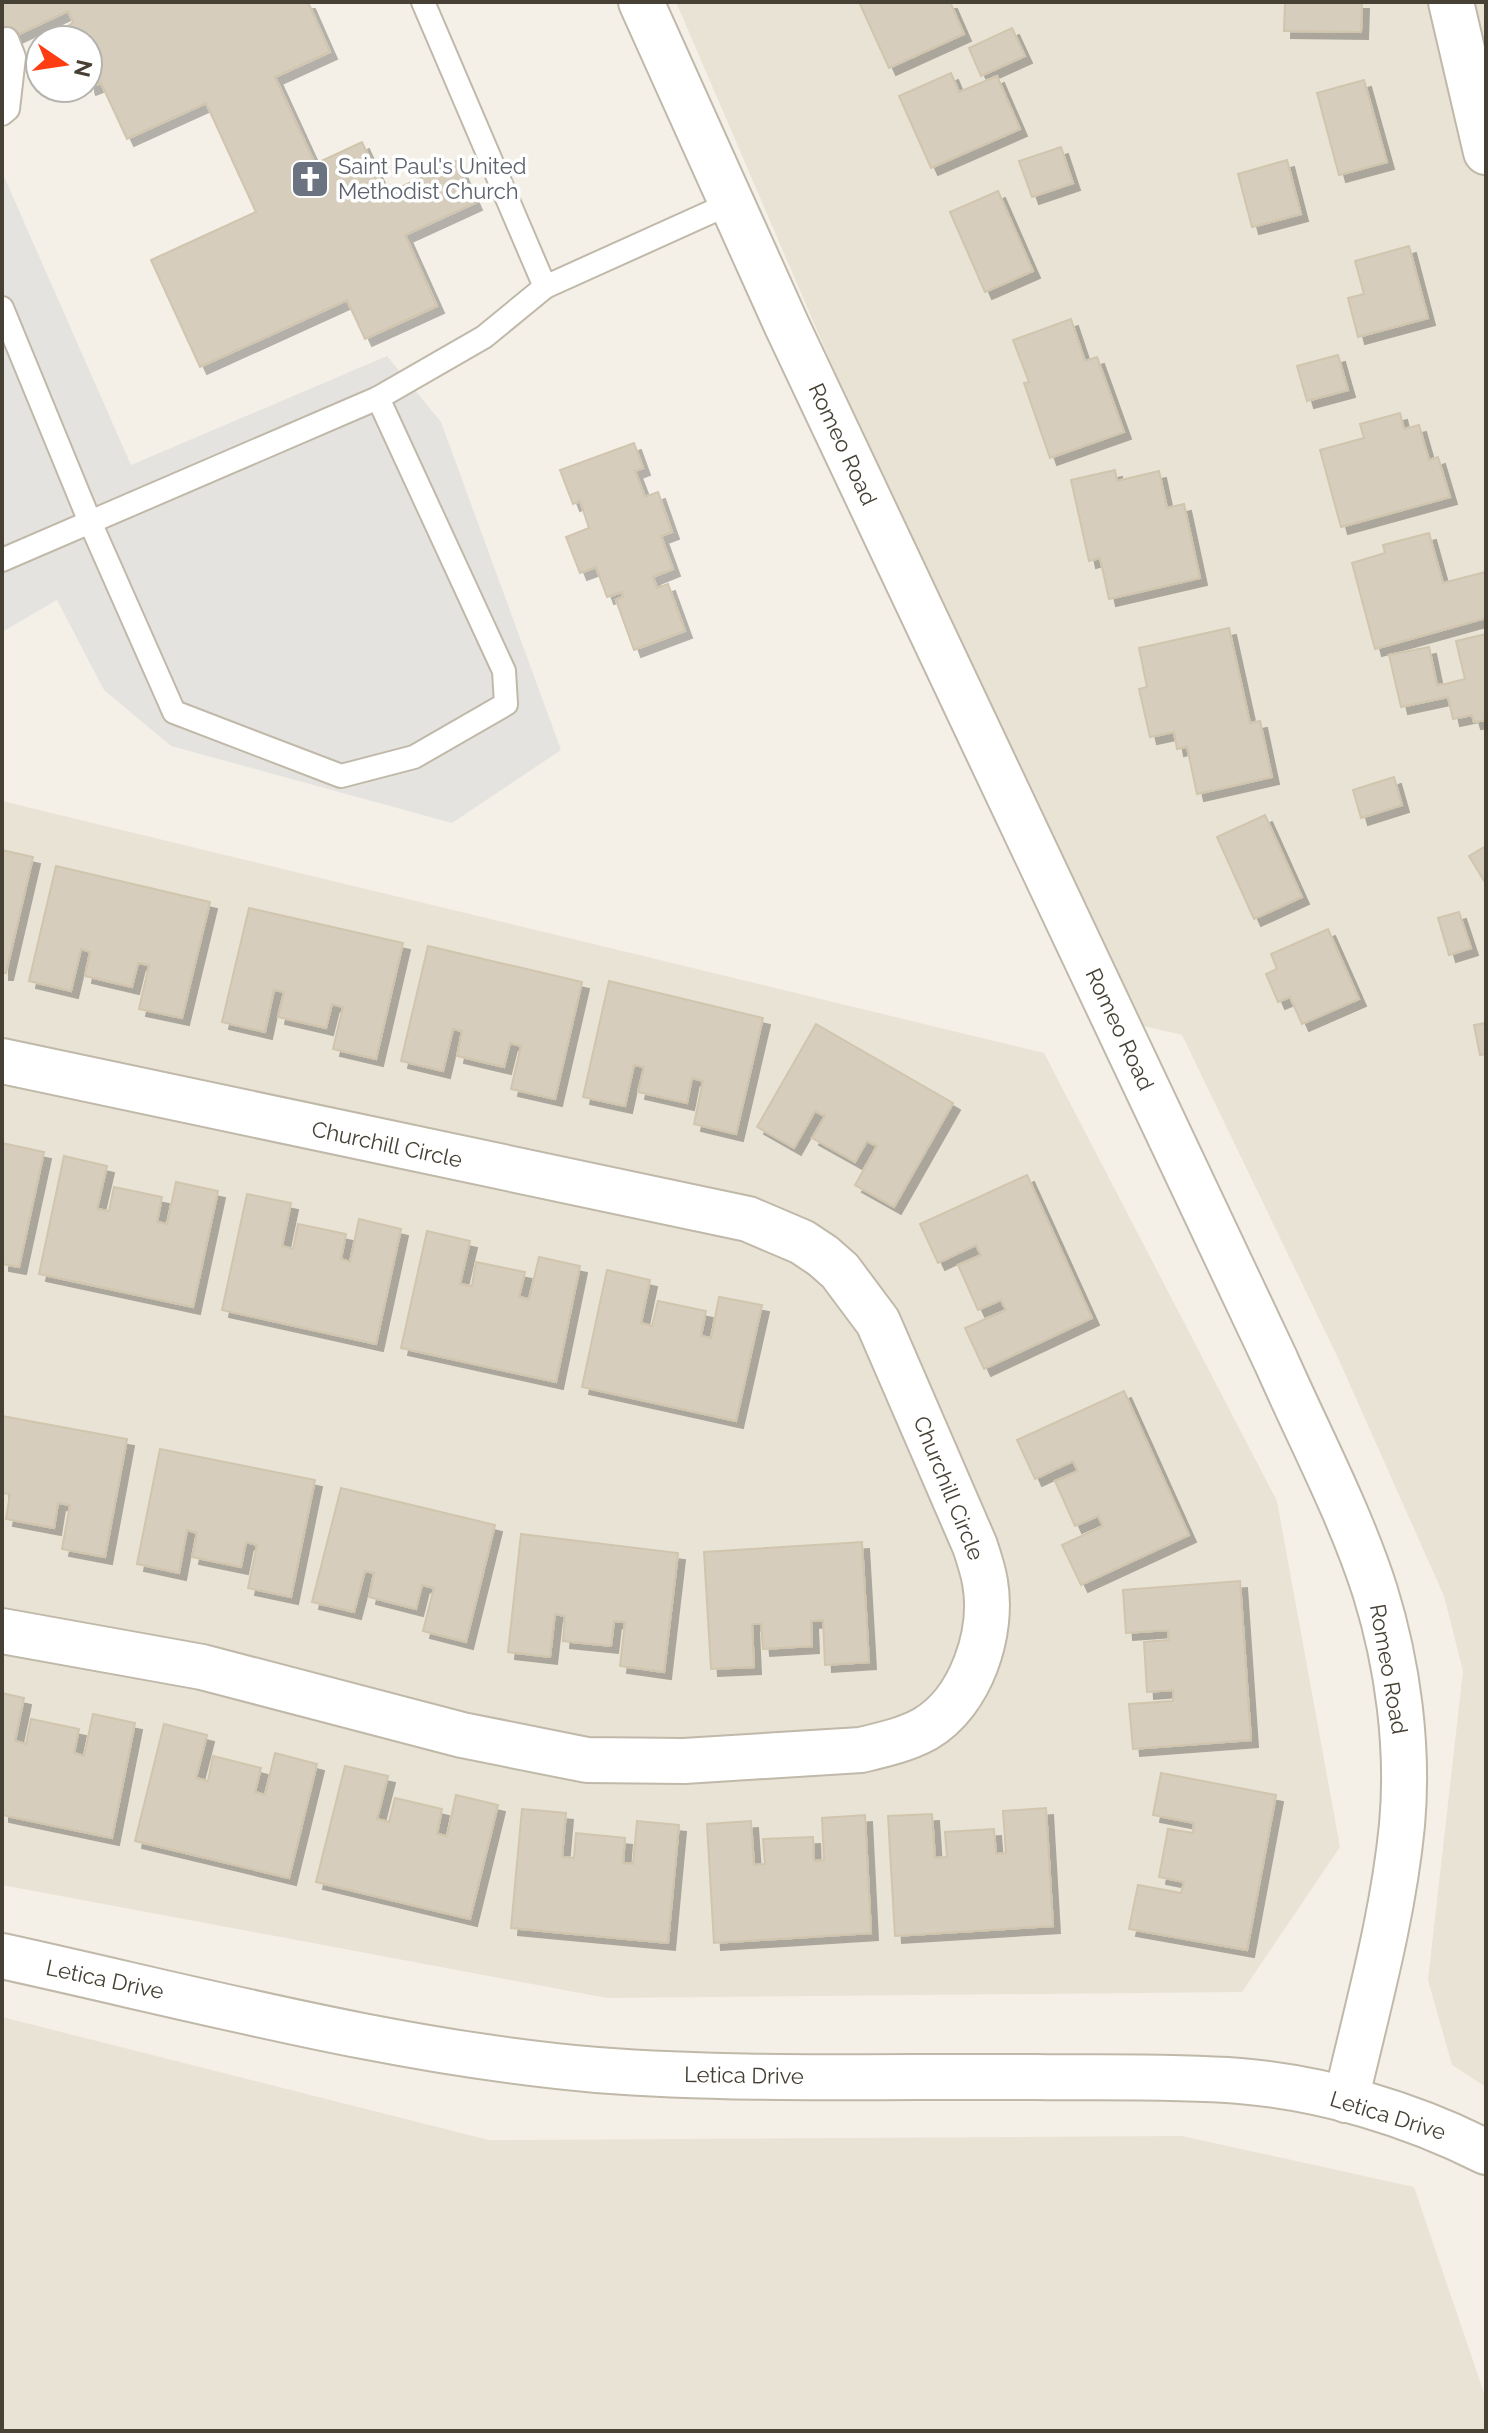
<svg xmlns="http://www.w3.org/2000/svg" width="1488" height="2433" font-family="Raleway,sans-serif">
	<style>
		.residential { fill: #e8e3d5 }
		.parking { fill: #e5e3df }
		.building { fill: #d6cdbc; stroke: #d1c5ae; stroke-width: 2; filter: url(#shadow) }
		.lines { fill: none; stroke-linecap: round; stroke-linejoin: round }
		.service-casing { stroke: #c0b9a9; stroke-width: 26 }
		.minor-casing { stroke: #c0b9a9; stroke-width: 48 }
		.service { stroke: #fff; stroke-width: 22 }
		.minor { stroke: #fff; stroke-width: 44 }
		.labels { text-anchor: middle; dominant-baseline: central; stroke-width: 7; stroke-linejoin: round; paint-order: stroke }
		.worship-label { font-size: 22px; fill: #5b616d; stroke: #fff; text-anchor: start }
		.street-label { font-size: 22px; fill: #474135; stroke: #fff }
	</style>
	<defs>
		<filter id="shadow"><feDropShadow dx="7" dy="7" stdDeviation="0" flood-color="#0004"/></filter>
	</defs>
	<rect width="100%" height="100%" fill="#f4f0e7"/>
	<g class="residential">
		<path d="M676,2H1486V2087L1452,2065L1428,1980L1463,1671L1444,1596L1338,1358L1182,1035L1113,1019Z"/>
		<path d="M2,801L1044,1053L1277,1501L1340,1847L1242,1992L607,1998L2,1885Z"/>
		<path d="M2,2017L489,2140L1182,2136L1414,2187L1486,2399L1485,2431H2Z"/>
	</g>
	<path class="parking" d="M2,172L131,465L387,356L441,422L561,750L452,823L171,746L104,690L57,600L2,632Z"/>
	<g class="building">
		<path d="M2,2H308L330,52L275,77L315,164L362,142L386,194L456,161L475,203L405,235L437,306L365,339L347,300L200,367L151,260L256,212L206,103L127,139L101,83L89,88L88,85V67L92,65L88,57V40H67L63,31L73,22L68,11L2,42Z"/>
		<path d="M859,2H950L964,34L889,68Z"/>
		<path d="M1285,2H1362L1361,32L1284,31Z"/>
		<path d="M1012,28L1025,56L981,76L969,48Z"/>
		<path d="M951,73L959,92L997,76L1020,129L931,168L899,96Z"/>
		<path d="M1364,80L1387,162L1339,175L1317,93Z"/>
		<path d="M1061,147L1073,183L1032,197L1019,161Z"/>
		<path d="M1287,160L1301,214L1252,227L1238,174Z"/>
		<path d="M998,191L1033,271L985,292L950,212Z"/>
		<path d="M1409,246L1428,318L1358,337L1348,298L1364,294L1355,261Z"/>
		<path d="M1071,319L1085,361L1097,357L1124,432L1050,458L1024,383L1029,382L1013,340Z"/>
		<path d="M1338,355L1348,390L1307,401L1297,366Z"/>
		<path d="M1400,413L1404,429L1419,425L1429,460L1438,457L1450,497L1341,527L1320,450L1364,438L1360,424Z"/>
		<path d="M634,443L643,468L635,471L645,497L658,492L672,532L661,536L673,569L653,577L657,588L668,584L685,631L634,650L616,600L623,597L622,592L607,597L596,567L580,573L566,537L589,528L580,501L573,504L560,470Z"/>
		<path d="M1115,470L1117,481L1159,471L1167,508L1184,504L1200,578L1109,599L1100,558L1089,561L1071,480Z"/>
		<path d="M1429,533L1443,583L1485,572L1486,618L1375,649L1352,563L1385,553L1383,545Z"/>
		<path d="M1229,628L1250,723L1260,721L1272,777L1197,794L1187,747L1177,749L1174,732L1150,737L1139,689L1147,687L1139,648Z"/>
		<path d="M1486,634V720L1474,722L1472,715L1453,719L1448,697L1401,707L1389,655L1429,647L1437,685L1445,684L1465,679L1456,641Z"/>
		<path d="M1394,777L1402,805L1361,818L1353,790Z"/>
		<path d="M1265,815L1302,897L1254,919L1217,837Z"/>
		<path d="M1486,846V884L1469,856Z"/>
		<path d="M2,850L33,857L6,973H2Z"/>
		<path d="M56,866L210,902L182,1018L139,1009L149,965L138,963L132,987L85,976L90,952L81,949L71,991L29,981Z"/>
		<path d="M249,908L403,943L376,1059L333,1049L343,1007L332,1004L326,1028L278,1017L284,992L274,990L265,1032L222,1022Z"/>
		<path d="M1459,912L1471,948L1449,955L1438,918Z"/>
		<path d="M1328,929L1359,999L1302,1024L1290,997L1278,1002L1266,974L1277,969L1271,954Z"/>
		<path d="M428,946L582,982L555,1099L511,1089L521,1046L510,1043L504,1067L457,1056L462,1031L453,1029L443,1071L401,1061Z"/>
		<path d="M609,981L763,1018L736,1134L694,1124L703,1081L692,1078L687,1103L638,1092L644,1067L634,1065L625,1106L583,1097Z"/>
		<path d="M1486,1023V1054L1480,1055L1474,1025Z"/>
		<path d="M816,1024L953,1103L894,1207L855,1185L877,1146L867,1141L855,1162L812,1138L825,1116L815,1111L794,1148L757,1127Z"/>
		<path d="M2,1143L44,1152L19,1267L2,1264Z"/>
		<path d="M64,1156L107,1166L97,1209L109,1211L114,1187L162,1197L157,1222L167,1224L176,1182L218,1191L193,1307L39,1274Z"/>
		<path d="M1027,1175L1092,1318L984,1369L965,1328L1006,1310L1001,1300L978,1310L958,1265L981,1255L976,1245L938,1263L920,1224Z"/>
		<path d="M247,1194L291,1203L282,1246L293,1249L298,1224L346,1234L341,1259L350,1262L359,1219L401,1229L376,1344L222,1310Z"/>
		<path d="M427,1231L470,1241L460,1284L472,1286L476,1262L525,1272L519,1297L529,1299L539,1257L580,1266L556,1382L401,1348Z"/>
		<path d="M607,1270L650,1280L641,1323L652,1326L658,1301L706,1311L701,1336L711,1338L719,1297L762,1305L736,1421L582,1387Z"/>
		<path d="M1124,1391L1189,1535L1081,1585L1062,1545L1103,1526L1098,1516L1075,1526L1055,1481L1078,1471L1073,1461L1035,1479L1017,1440Z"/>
		<path d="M2,1416L127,1439L105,1557L62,1549L70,1505L58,1503L54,1528L6,1519L10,1494L2,1493Z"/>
		<path d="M160,1449L315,1480L291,1597L248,1588L257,1545L246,1542L241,1567L192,1557L197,1533L187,1530L179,1573L137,1564Z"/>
		<path d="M341,1488L495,1525L466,1642L423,1631L434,1588L422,1585L416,1609L369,1597L374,1573L365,1571L354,1612L312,1602Z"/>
		<path d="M521,1534L678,1553L664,1672L620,1666L625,1622L614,1621L611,1646L563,1641L565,1616L555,1614L550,1657L508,1652Z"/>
		<path d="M862,1542L869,1662L825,1665L823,1620L811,1621L812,1646L763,1649L761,1624H752L754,1667L711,1669L704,1552Z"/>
		<path d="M1240,1581L1251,1740L1133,1749L1129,1704L1173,1701V1690L1147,1692L1144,1642L1169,1640L1168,1630L1126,1633L1123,1590Z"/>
		<path d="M2,1693L24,1698L15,1741L26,1744L31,1719L79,1729L74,1753L84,1756L93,1714L135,1723L112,1838L2,1815Z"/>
		<path d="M164,1724L207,1735L196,1778L208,1781L213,1756L261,1768L255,1792L265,1795L275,1753L317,1764L289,1878L135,1841Z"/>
		<path d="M345,1766L388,1776L377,1819L389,1822L395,1798L442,1809L437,1834L447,1836L456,1795L498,1805L470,1919L316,1882Z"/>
		<path d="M1161,1773L1276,1795L1247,1950L1129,1929L1138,1885L1181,1893L1184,1882L1159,1877L1168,1829L1193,1833L1194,1823L1153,1815Z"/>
		<path d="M1046,1808L1053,1926L895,1936L888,1816L932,1814L935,1858L947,1857L945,1832L994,1829L996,1854L1006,1853L1003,1811Z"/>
		<path d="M522,1809L566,1813L562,1857L574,1858L576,1833L625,1838L623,1863L633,1864L637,1821L679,1825L668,1943L511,1928Z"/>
		<path d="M865,1815L871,1933L714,1943L707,1824L751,1821L754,1865L765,1864L763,1839L813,1837L814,1861L824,1860L822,1818Z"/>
	</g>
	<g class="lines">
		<defs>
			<g id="service">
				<path d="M423,2L545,287L731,203"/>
				<path d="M2,114L8,109L14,57L7,39"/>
				<path d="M2,308L90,522L174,712L341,776L414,757L506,704L504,671L378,398"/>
				<path d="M2,560L378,398L484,337L545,287"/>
			</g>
			<g id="minor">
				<path d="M641,2L787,326L1276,1361C1309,1436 1350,1513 1375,1591C1398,1665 1409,1748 1402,1825C1393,1918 1367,2009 1346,2100"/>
				<path d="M1451,2L1486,152"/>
				<path d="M2,1061L748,1219L802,1242L823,1256L840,1271L878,1322L975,1546C979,1558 983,1570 985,1582C994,1633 971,1702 925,1729C905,1740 882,1745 861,1750L684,1761L587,1760L462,1735L202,1667L2,1631"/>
				<path d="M2,1956C198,1999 396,2053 597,2070C742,2081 890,2076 1036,2077C1104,2078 1172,2076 1240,2081C1324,2088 1411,2114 1486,2152"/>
			</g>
		</defs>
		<use href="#service" class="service-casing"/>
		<use href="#minor" class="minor-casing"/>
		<use href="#service" class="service"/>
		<use href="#minor" class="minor"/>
	</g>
	<defs>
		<symbol id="church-square" viewBox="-11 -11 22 22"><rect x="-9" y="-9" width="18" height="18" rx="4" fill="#6b7280" stroke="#fff"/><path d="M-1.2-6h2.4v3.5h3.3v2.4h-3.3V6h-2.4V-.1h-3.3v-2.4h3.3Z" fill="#fff"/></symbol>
	</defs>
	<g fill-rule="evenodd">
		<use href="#church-square" x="288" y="157" width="44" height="44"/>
	</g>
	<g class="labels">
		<g class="worship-label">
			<text x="338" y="166">Saint Paul's United<tspan x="338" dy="25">Methodist Church</tspan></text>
		</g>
		<g class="street-label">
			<text transform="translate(843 444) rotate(65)">Romeo Road</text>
			<text transform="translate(1120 1029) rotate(65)">Romeo Road</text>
			<text transform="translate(387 1144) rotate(12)">Churchill Circle</text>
			<text transform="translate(949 1488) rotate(68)">Churchill Circle</text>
			<text transform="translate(1389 1669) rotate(80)">Romeo Road</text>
			<text transform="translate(105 1979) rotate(12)">Letica Drive</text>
			<text transform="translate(744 2075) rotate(1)">Letica Drive</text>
			<text transform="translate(1388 2115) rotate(17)">Letica Drive</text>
		</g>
	</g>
	<rect width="1488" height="2433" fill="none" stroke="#474135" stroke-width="8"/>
	<g transform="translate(64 64) rotate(103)"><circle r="38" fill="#ffffff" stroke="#b5b3ae" stroke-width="2"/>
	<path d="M0-6L14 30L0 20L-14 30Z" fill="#ff3d13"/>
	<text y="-12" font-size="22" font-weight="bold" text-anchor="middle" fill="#474135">N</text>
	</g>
</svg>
